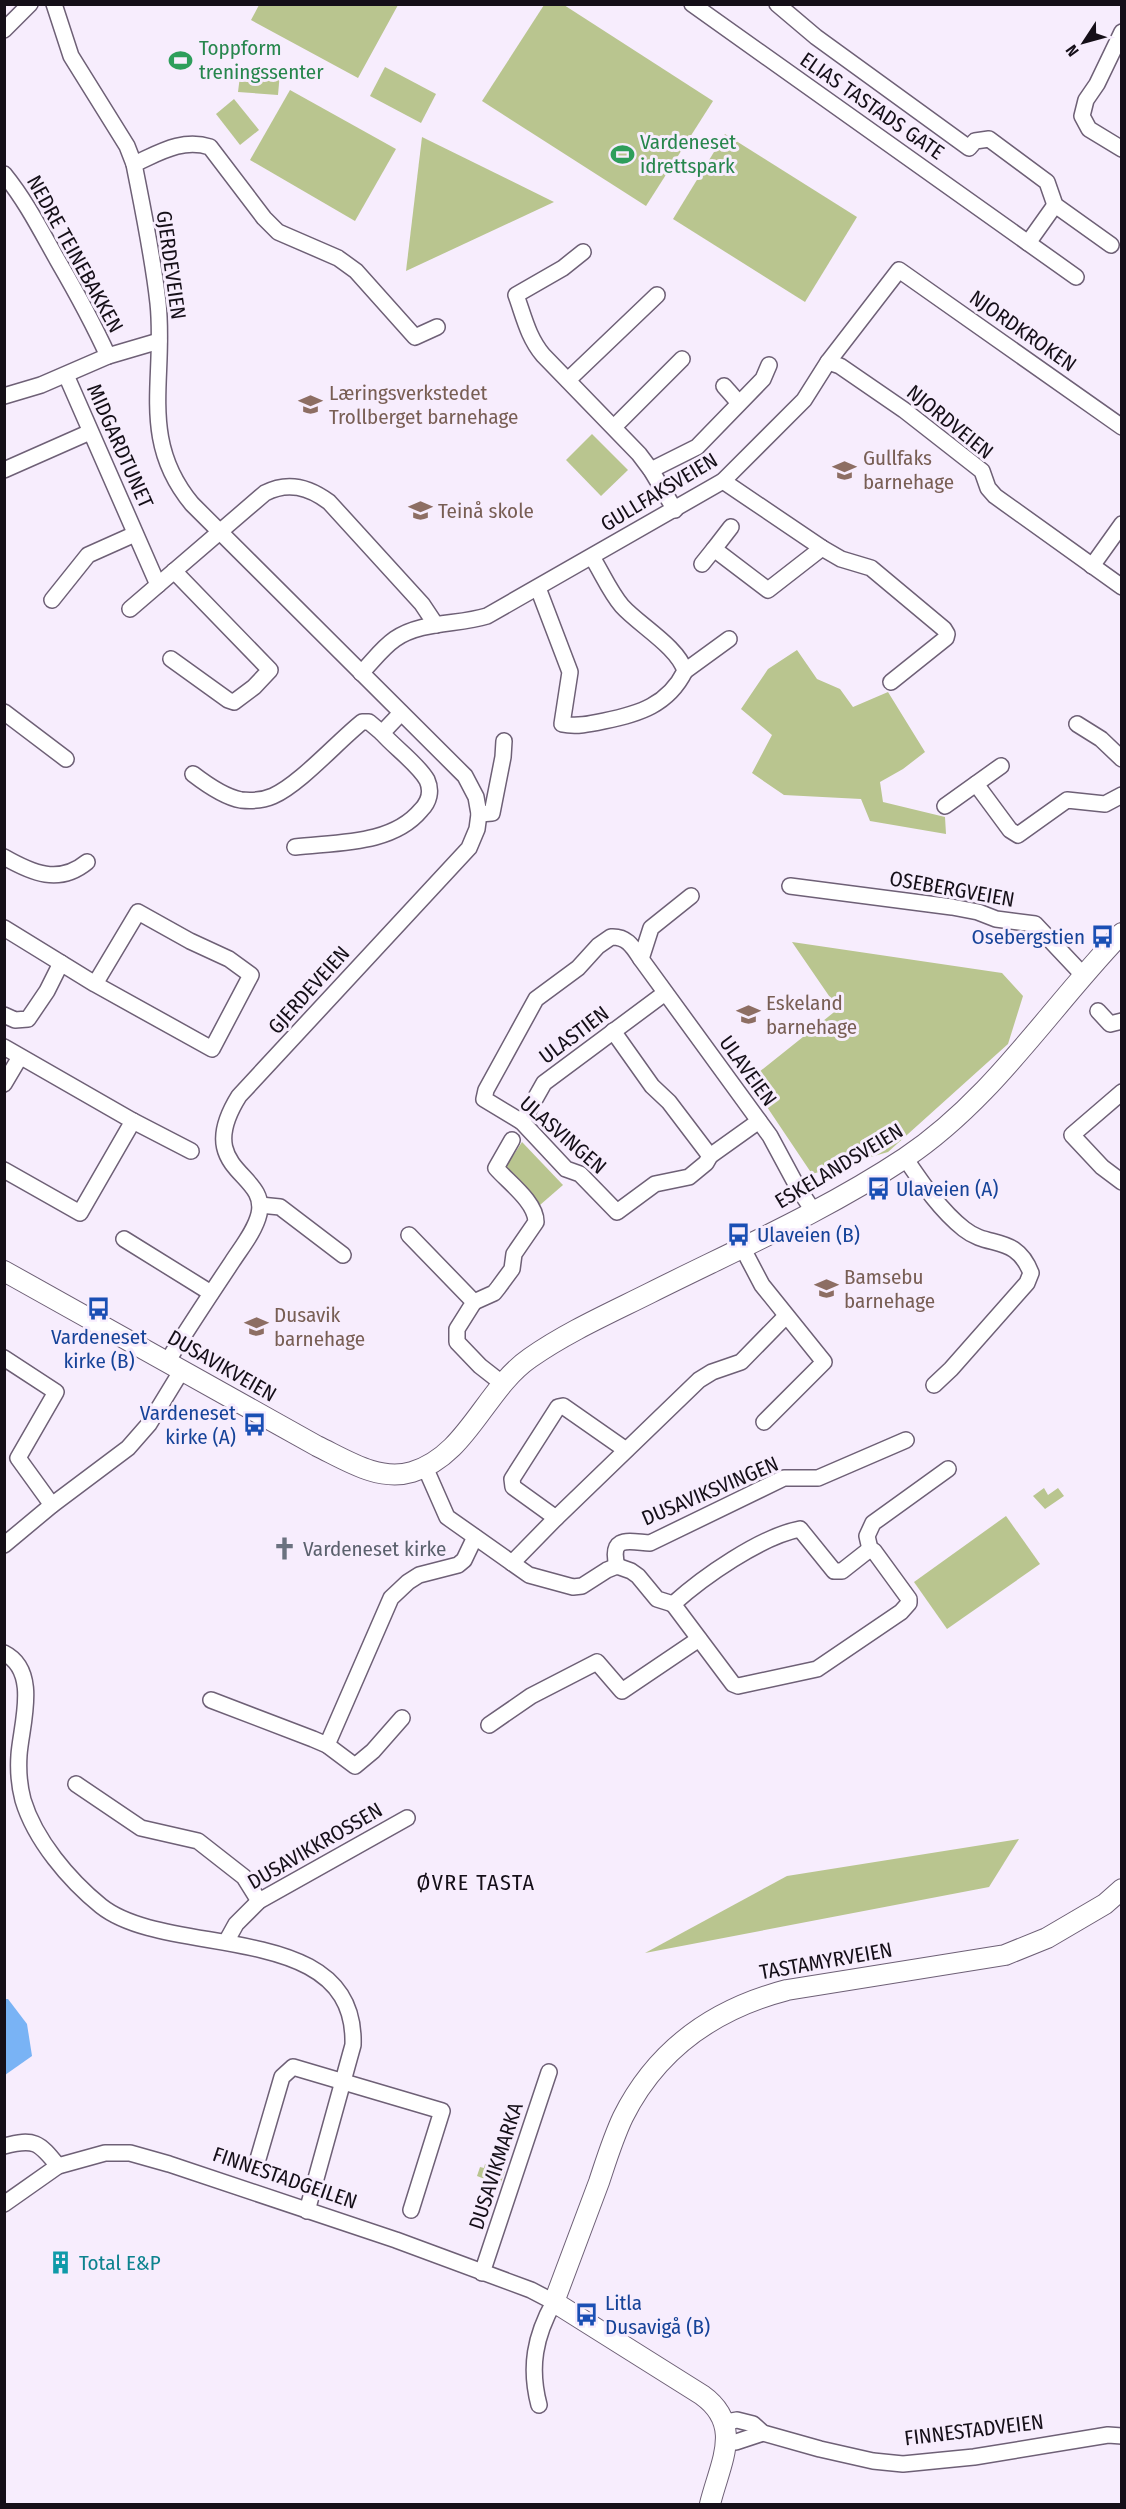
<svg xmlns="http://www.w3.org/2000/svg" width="1126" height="2509" font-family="'Fira Sans Condensed',sans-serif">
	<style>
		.green { fill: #b9c58f }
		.water { fill: #79b3f5 }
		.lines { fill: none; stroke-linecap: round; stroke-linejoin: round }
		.minor-casing { stroke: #6e6076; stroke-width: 18 }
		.major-casing { stroke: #6e6076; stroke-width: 22 }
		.minor { stroke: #fff; stroke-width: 15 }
		.major { stroke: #fff; stroke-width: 20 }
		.labels { text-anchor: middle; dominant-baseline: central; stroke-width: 6; stroke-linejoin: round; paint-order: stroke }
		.leisure-label { font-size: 21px; fill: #27864d; stroke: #f7edfd; text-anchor: start }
		.street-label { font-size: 21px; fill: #150f18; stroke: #f7edfd }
		.education-label { font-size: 21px; fill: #785e54; stroke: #f7edfd; text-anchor: start }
		.transit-label { font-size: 21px; fill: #164399; stroke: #f7edfd; text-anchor: start }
		.worship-label { font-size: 21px; fill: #5b616d; stroke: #f7edfd; text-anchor: start }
		.culture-label { font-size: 21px; fill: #0d838f; stroke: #f7edfd; text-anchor: start }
		.neighbourhood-label { font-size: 22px; letter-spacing: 1.5px; fill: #150f18; stroke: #f7edfd }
	</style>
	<rect width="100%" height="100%" fill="#f7edfd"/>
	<g class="green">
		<path d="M259,5V4L398,5L358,78L251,20Z"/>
		<path d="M544,5H564L713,101L646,206L482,101Z"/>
		<path d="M385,67L436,94L421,123L370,96Z"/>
		<path d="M241,68L280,72L278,95L238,92Z"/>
		<path d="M290,90L396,149L355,221L250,160Z"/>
		<path d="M234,99L259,130L240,145L216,114Z"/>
		<path d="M725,134L857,217L805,302L673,219Z"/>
		<path d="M422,137L554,202L406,271Z"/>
		<path d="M592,434L628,470L601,496L566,460Z"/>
		<path d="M797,650L817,679L840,689L853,707L888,692L925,752L903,769L880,782L883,802L945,817L946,834L870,821L861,799L784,795L752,773L772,735L741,709L768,669Z"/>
		<path d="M792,942L1002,973L1023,996L1008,1044L888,1152L812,1174L749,1080L838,1009Z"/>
		<path d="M522,1142L563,1185L540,1205L505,1168Z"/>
		<path d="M1044,1488L1048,1495L1058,1488L1064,1496L1045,1509L1033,1496Z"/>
		<path d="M1006,1516L1040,1564L947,1629L914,1582Z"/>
		<path d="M1019,1839L989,1887L645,1953L787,1876Z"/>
		<path d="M485,2164L505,2171L500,2185L477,2176L480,2167L484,2168Z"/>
	</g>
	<path class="water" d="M5,1999H8L27,2024L32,2056L5,2075Z"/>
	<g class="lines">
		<defs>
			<g id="minor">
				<path d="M54,4L71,56L127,146L134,164C143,210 153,257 158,303C166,378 138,439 192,504L465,776L476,797L479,814L477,829L469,848L239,1096C192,1171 269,1172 259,1214C255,1231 241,1248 232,1262C210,1295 188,1328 167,1362"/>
				<path d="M692,4L1076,277"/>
				<path d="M777,4L816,37L969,148L975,141L989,139L1047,182L1055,205L1111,245"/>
				<path d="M4,30L30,4"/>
				<path d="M1122,32L1097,84L1086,100L1082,116L1089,129L1122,149"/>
				<path d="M134,164C159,153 182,138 210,147L264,218L278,232L338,258L356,271L415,337L437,327"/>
				<path d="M4,174C26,201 41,231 58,261C76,292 93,323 108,356"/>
				<path d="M1028,243L1055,205"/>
				<path d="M583,252L563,268L516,295C524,317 528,337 543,355L639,454L651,470L675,510"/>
				<path d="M828,362L840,366L904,410L982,471L988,488L995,496L1122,587"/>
				<path d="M66,375L158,585"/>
				<path d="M568,380L657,295"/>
				<path d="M724,386L739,403"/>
				<path d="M4,396L41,385L108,356L159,341"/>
				<path d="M614,427L682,359"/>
				<path d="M4,470L90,432"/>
				<path d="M651,470L697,447L763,379L769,365"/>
				<path d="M723,481L822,548L841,559L871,568L944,629L947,634L946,638L891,682"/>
				<path d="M714,549L731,527"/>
				<path d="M702,564L714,549L768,590L822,548"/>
				<path d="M1092,566L1122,524"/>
				<path d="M538,588L570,672L562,724C576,727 590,724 604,721C639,714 668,705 685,671C678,647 639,625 622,606C610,592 602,573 592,557"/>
				<path d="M52,600L88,555L135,534"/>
				<path d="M130,609L265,493C288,481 309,487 329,502L422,604L436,625"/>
				<path d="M171,659L228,700L234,702L254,687L270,670L174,571"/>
				<path d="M685,671L729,639"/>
				<path d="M361,673C372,662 382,648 395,639C421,621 458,625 487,616L723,481L804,400L828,362L899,270L1122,427"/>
				<path d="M4,712L66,759"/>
				<path d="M1077,724L1101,739L1122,759"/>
				<path d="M193,774C206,784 224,797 241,800C251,801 264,800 273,796C300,784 337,742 362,722H369L382,733"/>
				<path d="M976,784L1010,830L1018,835L1067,800L1105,804L1122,795"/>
				<path d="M945,806L1001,766"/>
				<path d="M479,814L492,813L503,757L504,741"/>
				<path d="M295,847C337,842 392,845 421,810C429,802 432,791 427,780C418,764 394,747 382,733L401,713"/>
				<path d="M4,857C32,873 59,885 87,862"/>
				<path d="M790,886L952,907L978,912L996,919L1035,924L1084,976"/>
				<path d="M691,896L651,928L641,959C633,947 627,936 611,937L598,946L578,968L536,999L486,1090L484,1099L522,1122L566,1169L580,1174L617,1212L655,1184L689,1177L706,1163L710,1156L759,1121"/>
				<path d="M4,928L95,984L212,1049L251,975L229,959L190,941L138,912L95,984"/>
				<path d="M641,959L770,1136L798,1188L814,1212"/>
				<path d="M1098,1011L1110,1024L1122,1021"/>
				<path d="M4,1015L15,1020L28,1019L47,991L61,963"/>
				<path d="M613,1031L652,1086L669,1102L710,1156"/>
				<path d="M4,1047L133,1121L80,1213L4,1170"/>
				<path d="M4,1084L20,1057"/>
				<path d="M1122,1092L1072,1135L1102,1167L1122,1182"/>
				<path d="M133,1121L191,1151"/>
				<path d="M522,1122L544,1083L665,993"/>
				<path d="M905,1158C922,1183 940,1210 964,1229C989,1249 1016,1234 1031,1273L1027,1283L951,1369L934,1385"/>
				<path d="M260,1205L280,1207L343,1255"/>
				<path d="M409,1235L474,1302L457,1329V1342L480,1366L503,1384"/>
				<path d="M124,1239L211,1293"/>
				<path d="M742,1247L762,1285L824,1362L764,1422"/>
				<path d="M474,1302L494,1293L498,1288L512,1269L514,1254L536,1222C536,1202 508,1182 496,1168L512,1140"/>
				<path d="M4,1358L56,1392L18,1458L52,1505"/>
				<path d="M425,1467L447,1517L529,1575L573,1587L582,1586L607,1570L617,1566L631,1571L638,1576L657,1599L673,1604"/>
				<path d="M556,1518L513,1487L512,1479L558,1407L563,1406L626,1450"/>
				<path d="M800,1529L834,1571H842L870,1549L874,1551L909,1599V1603L901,1612L817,1669L738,1686L733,1684L673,1604C703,1577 760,1537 800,1529Z"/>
				<path d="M4,1545L52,1505L128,1448L149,1424L182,1370"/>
				<path d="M870,1549L867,1536L873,1523L948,1469"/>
				<path d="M512,1563L556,1518L699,1380L712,1372L741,1362L786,1316"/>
				<path d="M617,1566C609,1534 631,1542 650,1543L784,1478H818L906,1440"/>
				<path d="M4,1653C40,1671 21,1725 19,1755C18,1770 19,1785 23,1800C35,1840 69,1880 101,1906C169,1960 357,1918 353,2045L307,2211"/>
				<path d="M211,1700L313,1739L327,1745L355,1766L373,1751L402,1718"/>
				<path d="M489,1725L531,1696L597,1662L622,1691L699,1639"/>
				<path d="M327,1745L391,1598L408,1582L419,1575L458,1565L464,1560L475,1537"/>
				<path d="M76,1784L141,1828L198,1841L244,1877L259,1901"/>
				<path d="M226,1942L236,1924L259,1901L407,1818"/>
				<path d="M4,2146C34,2138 39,2142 58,2166"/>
				<path d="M258,2159L282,2077L293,2067L442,2111L411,2210"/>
				<path d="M4,2204L58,2166L105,2153H130L169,2164L396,2240L531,2290L554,2302C535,2336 529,2367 539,2405"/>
				<path d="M482,2273L549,2072"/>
				<path d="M726,2422L737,2420L753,2424L763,2433L820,2449L873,2461L903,2464L974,2457L1108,2435L1122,2436"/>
				<path d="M727,2442H736L763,2433"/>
			</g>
			<g id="major">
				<path d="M4,1271L317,1446C346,1460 379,1482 412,1472C467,1456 485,1389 530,1358C567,1332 610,1313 650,1293C736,1250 825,1211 905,1158C993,1099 1049,1009 1122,933"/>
				<path d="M710,2504C720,2463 744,2425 702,2395L554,2302C569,2262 584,2222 599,2182C606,2161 613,2138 623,2117C657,2049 714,2009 787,1990L1005,1955L1047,1938L1105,1904L1122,1889"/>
			</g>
		</defs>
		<use href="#minor" class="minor-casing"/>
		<use href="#major" class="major-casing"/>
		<use href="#minor" class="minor"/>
		<use href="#major" class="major"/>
	</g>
	<defs>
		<symbol id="stadium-bare" viewBox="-9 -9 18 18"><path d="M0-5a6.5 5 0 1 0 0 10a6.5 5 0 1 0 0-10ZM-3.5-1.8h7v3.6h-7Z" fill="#2e9e5b" stroke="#f7edfd" stroke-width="2.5" paint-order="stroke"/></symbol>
		<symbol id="school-bare" viewBox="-9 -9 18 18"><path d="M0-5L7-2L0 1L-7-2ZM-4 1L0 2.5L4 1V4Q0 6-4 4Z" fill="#8d6e63" stroke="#f7edfd" stroke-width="2.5" paint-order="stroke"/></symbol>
		<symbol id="bus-bare" viewBox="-9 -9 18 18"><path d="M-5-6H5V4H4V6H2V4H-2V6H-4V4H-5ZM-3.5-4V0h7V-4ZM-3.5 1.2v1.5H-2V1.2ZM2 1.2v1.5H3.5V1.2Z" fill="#1a4fb4" stroke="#f7edfd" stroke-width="2.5" paint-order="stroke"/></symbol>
		<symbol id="church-bare" viewBox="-9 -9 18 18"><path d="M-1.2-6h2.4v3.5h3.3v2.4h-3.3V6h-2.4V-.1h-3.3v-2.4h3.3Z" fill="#6b7280" stroke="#f7edfd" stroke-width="2.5" paint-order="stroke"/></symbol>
		<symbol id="building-bare" viewBox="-9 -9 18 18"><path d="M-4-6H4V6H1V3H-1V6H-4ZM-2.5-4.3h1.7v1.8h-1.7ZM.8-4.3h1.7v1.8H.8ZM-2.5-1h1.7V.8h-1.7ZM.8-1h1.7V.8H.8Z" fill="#0f9aa8" stroke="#f7edfd" stroke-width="2.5" paint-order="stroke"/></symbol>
	</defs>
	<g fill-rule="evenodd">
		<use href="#stadium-bare" x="164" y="44" width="33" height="33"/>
		<use href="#stadium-bare" x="606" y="138" width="33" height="33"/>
		<use href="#school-bare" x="294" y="388" width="33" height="33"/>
		<use href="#school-bare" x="828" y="454" width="33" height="33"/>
		<use href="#school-bare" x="404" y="494" width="33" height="33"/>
		<use href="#bus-bare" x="1086" y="920" width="33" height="33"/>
		<use href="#school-bare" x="732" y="998" width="33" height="33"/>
		<use href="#bus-bare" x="862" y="1172" width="33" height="33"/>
		<use href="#bus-bare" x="722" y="1218" width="33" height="33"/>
		<use href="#school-bare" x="810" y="1272" width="33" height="33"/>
		<use href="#bus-bare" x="82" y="1292" width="33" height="33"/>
		<use href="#school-bare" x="240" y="1310" width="33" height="33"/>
		<use href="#bus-bare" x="238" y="1408" width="33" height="33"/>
		<use href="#church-bare" x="268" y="1532" width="33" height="33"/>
		<use href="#building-bare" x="44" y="2246" width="33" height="33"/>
		<use href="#bus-bare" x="570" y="2298" width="33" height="33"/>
	</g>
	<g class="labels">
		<g class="leisure-label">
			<text x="199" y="48">Toppform<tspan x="199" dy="24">treningssenter</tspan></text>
			<text x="640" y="142">Vardeneset<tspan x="640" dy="24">idrettspark</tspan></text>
		</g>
		<g class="street-label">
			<text transform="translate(872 106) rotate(35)">ELIAS TASTADS GATE</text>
			<text transform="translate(75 254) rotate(61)">NEDRE TEINEBAKKEN</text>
			<text transform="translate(171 265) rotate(82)">GJERDEVEIEN</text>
			<text transform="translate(1023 331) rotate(35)">NJORDKROKEN</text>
			<text transform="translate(950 422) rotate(39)">NJORDVEIEN</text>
			<text transform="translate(120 446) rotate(66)">MIDGARDTUNET</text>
			<text transform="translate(659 492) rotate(-31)">GULLFAKSVEIEN</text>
			<text transform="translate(952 889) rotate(10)">OSEBERGVEIEN</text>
			<text transform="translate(309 990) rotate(-48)">GJERDEVEIEN</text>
			<text transform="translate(574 1035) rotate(-37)">ULASTIEN</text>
			<text transform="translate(748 1071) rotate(54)">ULAVEIEN</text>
			<text transform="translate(563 1135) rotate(41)">ULASVINGEN</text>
			<text transform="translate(839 1166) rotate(-31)">ESKELANDSVEIEN</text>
			<text transform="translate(222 1366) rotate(30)">DUSAVIKVEIEN</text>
			<text transform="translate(710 1491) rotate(-23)">DUSAVIKSVINGEN</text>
			<text transform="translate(315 1846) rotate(-30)">DUSAVIKKROSSEN</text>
			<text transform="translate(826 1961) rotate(-10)">TASTAMYRVEIEN</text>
			<text transform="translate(496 2166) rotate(-72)">DUSAVIKMARKA</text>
			<text transform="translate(285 2178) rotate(19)">FINNESTADGEILEN</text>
			<text transform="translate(974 2430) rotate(-7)">FINNESTADVEIEN</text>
		</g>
		<g class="education-label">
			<text x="329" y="393">Læringsverkstedet<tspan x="329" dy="24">Trollberget barnehage</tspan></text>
			<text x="863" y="458">Gullfaks<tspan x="863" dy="24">barnehage</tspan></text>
			<text x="438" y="511">Teinå skole</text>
			<text x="766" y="1003">Eskeland<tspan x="766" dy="24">barnehage</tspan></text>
			<text x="844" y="1277">Bamsebu<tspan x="844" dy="24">barnehage</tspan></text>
			<text x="274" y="1315">Dusavik<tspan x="274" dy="24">barnehage</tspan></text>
		</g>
		<g class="transit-label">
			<text x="1085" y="937" text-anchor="end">Osebergstien</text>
			<text x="896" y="1189">Ulaveien (A)</text>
			<text x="757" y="1235">Ulaveien (B)</text>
			<text x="99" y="1337" text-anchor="middle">Vardeneset<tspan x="99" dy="24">kirke (B)</tspan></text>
			<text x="236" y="1413" text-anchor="end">Vardeneset<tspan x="236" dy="24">kirke (A)</tspan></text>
			<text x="605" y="2303">Litla<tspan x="605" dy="24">Dusavigå (B)</tspan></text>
		</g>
		<g class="worship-label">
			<text x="303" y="1549">Vardeneset kirke</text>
		</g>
		<g class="culture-label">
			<text x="79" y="2263">Total E&amp;P</text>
		</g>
		<g class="neighbourhood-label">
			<text x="476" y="1882">ØVRE TASTA</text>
		</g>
	</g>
	<rect width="1126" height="2509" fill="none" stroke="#150f18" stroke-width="12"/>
	<g transform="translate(1084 42) rotate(234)" stroke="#f7edfd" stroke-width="4.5" paint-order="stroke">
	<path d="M0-4.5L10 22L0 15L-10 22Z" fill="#150f18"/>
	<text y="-9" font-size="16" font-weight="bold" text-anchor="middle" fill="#150f18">N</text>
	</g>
</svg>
